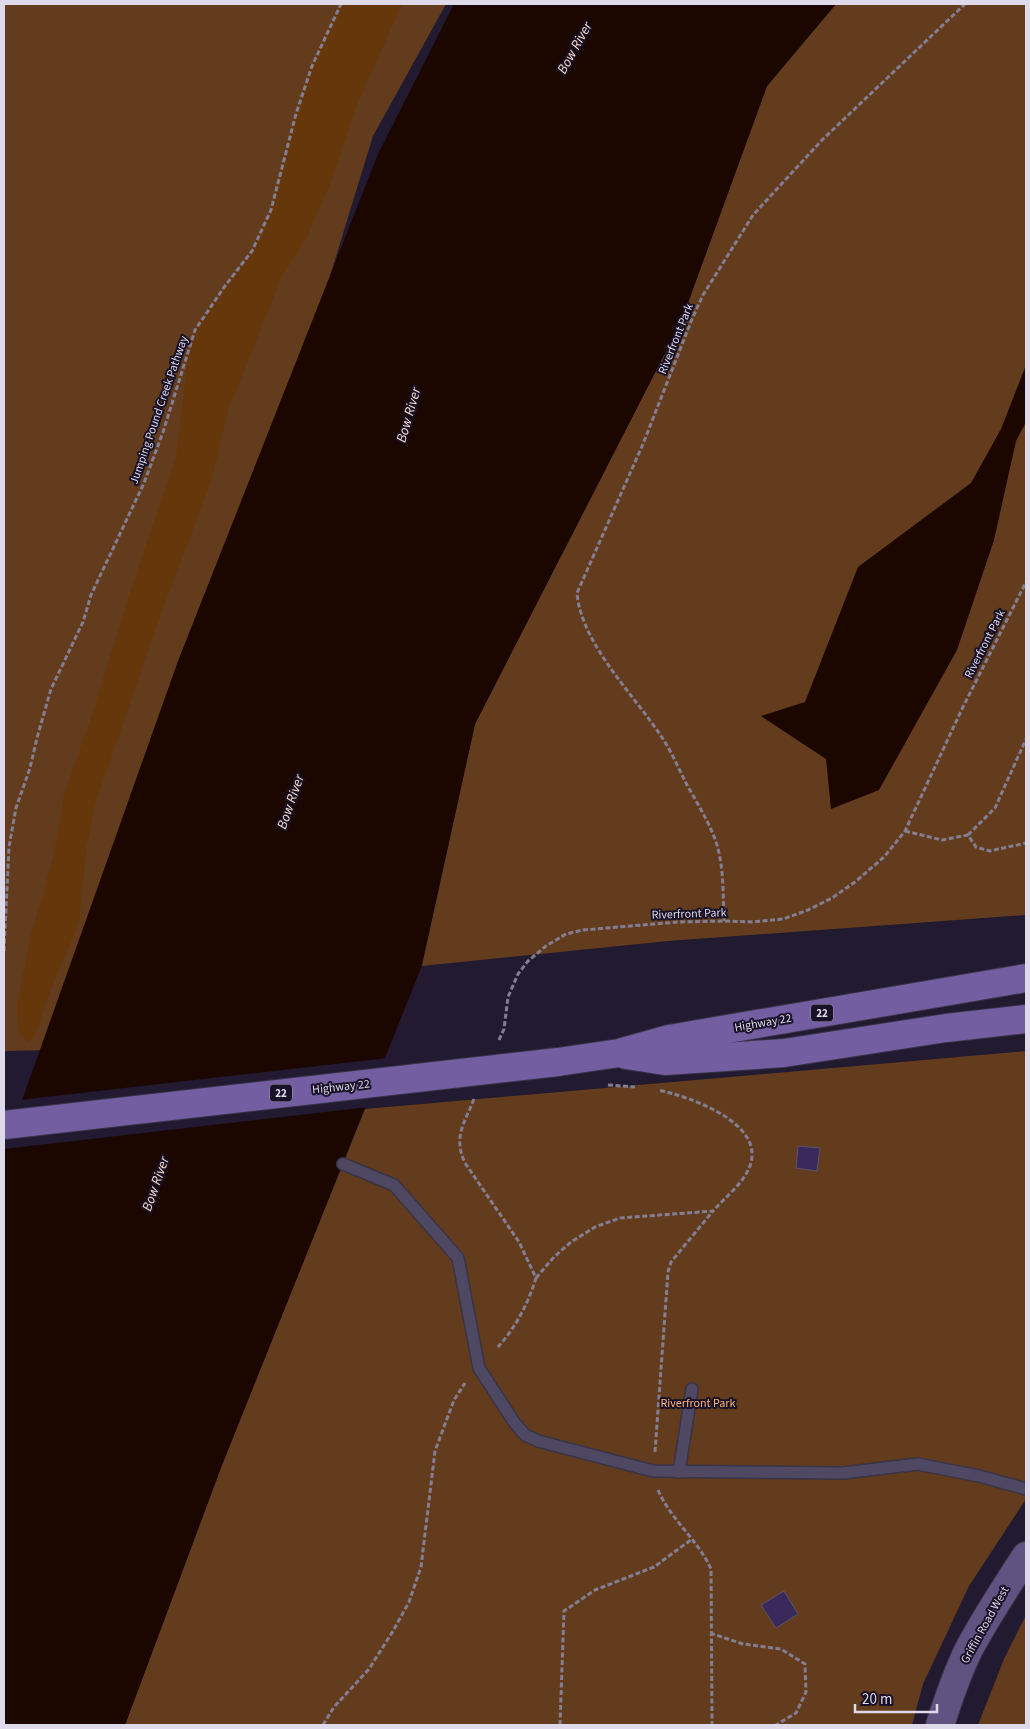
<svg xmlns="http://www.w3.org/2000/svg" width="1030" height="1729" font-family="'Source Sans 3',sans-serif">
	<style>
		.green { fill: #623c1c }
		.forest { fill: #65370a }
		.water { fill: #1c0600 }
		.pier { fill: #211a31 }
		.building { fill: #3a2a5b; stroke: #5a536e }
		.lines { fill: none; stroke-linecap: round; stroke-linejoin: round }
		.service-casing { stroke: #393447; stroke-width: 14 }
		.secondary-casing { stroke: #393447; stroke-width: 30 }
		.primary-casing { stroke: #393447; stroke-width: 30 }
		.path { stroke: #847e92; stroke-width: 3; stroke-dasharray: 5 2.5; stroke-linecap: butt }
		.service { stroke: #4e4862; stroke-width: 11 }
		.secondary { stroke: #605382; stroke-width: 28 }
		.primary { stroke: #735ea2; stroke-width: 28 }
		.primary-bridge-casing { stroke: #393447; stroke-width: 30; stroke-linecap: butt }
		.primary-bridge { stroke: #735ea2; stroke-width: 28 }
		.labels { text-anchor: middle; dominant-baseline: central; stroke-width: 4; stroke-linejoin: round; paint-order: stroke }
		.shield { fill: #181127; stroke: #a39eb0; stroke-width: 1 }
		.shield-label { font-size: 11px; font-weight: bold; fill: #dedaea }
		.street-label { font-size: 12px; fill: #dedaea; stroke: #181127 }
		.park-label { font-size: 12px; fill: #ffb57a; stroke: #181127 }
		.water-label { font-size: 14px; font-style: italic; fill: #fbddc6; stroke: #181127 }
	</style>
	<rect width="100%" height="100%" fill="#211a31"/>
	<g class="green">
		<path d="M4,4H446L373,136L247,546L55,1050L4,1051Z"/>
		<path d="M836,4H1026V915L668,941L422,966L475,724L681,322L767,86Z"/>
		<path d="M1026,1051V1499L969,1586L923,1684L912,1725H125L222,1465L365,1109Z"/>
		<path d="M1026,1615V1725H978L1004,1659Z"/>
	</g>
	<path class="forest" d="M341,4H402L358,102L333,177L306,239L282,276L228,410L212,479L163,608L96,801L86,849L79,922L50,992L34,1037L28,1043L19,1033L17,1007L30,939L53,858L64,795L92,715L137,571L176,458L189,348L195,330L205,316L252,251L271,210L296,114L312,66Z"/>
	<g class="water">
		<path d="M454,4H836L767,86L681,322L475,724L421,968L222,1465L125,1725H4V1151L178,661L378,154Z"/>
		<path d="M1026,365V422L1016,441L994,540L957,650L879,790L831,809L826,759L761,716L805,702L858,567L971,483L1001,429Z"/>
	</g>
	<path class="pier" d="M387,1058L368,1107L4,1149V1144L19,1100Z"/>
	<g class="building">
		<path d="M798,1146L820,1148L817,1171L796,1168Z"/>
		<path d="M784,1591L798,1614L776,1628L761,1605Z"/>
	</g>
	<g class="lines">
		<defs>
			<g id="service">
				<path d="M343,1164L394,1185L458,1258L479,1368L514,1422L525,1435L538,1441L653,1471L843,1473L918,1464L979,1476L1026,1489"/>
				<path d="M679,1472L692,1389"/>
			</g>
			<path id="secondary" d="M940,1725C948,1700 957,1673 969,1649C986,1617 1006,1587 1026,1556"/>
			<g id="primary">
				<path d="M626,1055L665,1061L784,1053L946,1028L1026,1019"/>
				<path d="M558,1062L619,1053L669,1039L1026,978"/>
			</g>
		</defs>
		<use href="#service" class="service-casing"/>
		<use href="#secondary" class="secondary-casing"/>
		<use href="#primary" class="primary-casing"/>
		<g class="path">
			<path d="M905,831L942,840L968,835L976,847L990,851L1026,843"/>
			<path d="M968,835L995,808L1026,739"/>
			<path d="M724,921C723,896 724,869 717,845C710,823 697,803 686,783C679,769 672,753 663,739C636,697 581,644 577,593L643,444L692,319L703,295L753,215L822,140L965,4"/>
			<path d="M4,951L9,847L16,808L30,768L37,738L51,689L83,622L91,595L144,483L163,432L195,330L225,286L252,251L271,210L296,114L312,66L341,4"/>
			<path d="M499,1040L504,1029L508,997L518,974L528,961L546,946L566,934L583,930L678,922L724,921L753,922L783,919L808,910L832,898L855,882L884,857L905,831L962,709L1026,582"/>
			<path d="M608,1085L635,1087"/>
			<path d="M474,1099C464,1124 453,1137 465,1163L519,1242L536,1278C528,1304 515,1329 496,1349"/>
			<path d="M536,1278L554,1257L571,1242L595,1227L620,1218L713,1211C726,1196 751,1178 752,1156C754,1119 687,1096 658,1090"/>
			<path d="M655,1452L668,1272L671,1262L713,1211"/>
			<path d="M658,1490C671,1520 698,1540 711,1569L712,1725"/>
			<path d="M710,1633L743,1644L781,1649L805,1664L806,1692L796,1713L776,1725"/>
			<path d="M323,1725L334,1707L369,1669L393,1631L409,1602L421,1567L435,1451L454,1400L465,1383"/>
			<path d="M560,1725L564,1611L595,1590L654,1567L692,1539"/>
		</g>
		<use href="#service" class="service"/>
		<use href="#secondary" class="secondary"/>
		<use href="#primary" class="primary"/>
		<defs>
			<path id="primary-bridge" d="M4,1125L558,1062"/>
		</defs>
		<use href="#primary-bridge" class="primary-bridge-casing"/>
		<use href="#primary-bridge" class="primary-bridge"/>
	</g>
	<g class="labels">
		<g class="shield">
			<rect x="811" y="1004.5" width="22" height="17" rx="4"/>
			<rect x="270" y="1084.5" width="22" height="17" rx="4"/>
		</g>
		<g class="shield-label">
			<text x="822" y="1013">22</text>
			<text x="281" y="1093">22</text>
		</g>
		<g class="street-label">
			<text transform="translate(676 339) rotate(-68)">Riverfront Park</text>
			<text transform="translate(159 410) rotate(-71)">Jumping Pound Creek Pathway</text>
			<text transform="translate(985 644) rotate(-63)">Riverfront Park</text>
			<text transform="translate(689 914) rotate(-2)">Riverfront Park</text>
			<text transform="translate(763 1023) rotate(-10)">Highway 22</text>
			<text transform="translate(341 1087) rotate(-6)">Highway 22</text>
			<text transform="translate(985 1625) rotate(-61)">Griffin Road West</text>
		</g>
		<g class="park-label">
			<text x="698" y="1403">Riverfront Park</text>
		</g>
		<g class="water-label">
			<text transform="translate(575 48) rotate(-61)">Bow River</text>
			<text transform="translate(409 415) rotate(-74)">Bow River</text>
			<text transform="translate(291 802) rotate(-71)">Bow River</text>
			<text transform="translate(156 1184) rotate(-71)">Bow River</text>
		</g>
	</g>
	<rect width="1030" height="1729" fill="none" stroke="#dedaea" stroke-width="10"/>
	<path d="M855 1704v8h82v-8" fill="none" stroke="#dedaea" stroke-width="2.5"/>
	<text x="862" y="1704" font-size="15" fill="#dedaea" stroke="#181127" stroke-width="4" paint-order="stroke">20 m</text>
</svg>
